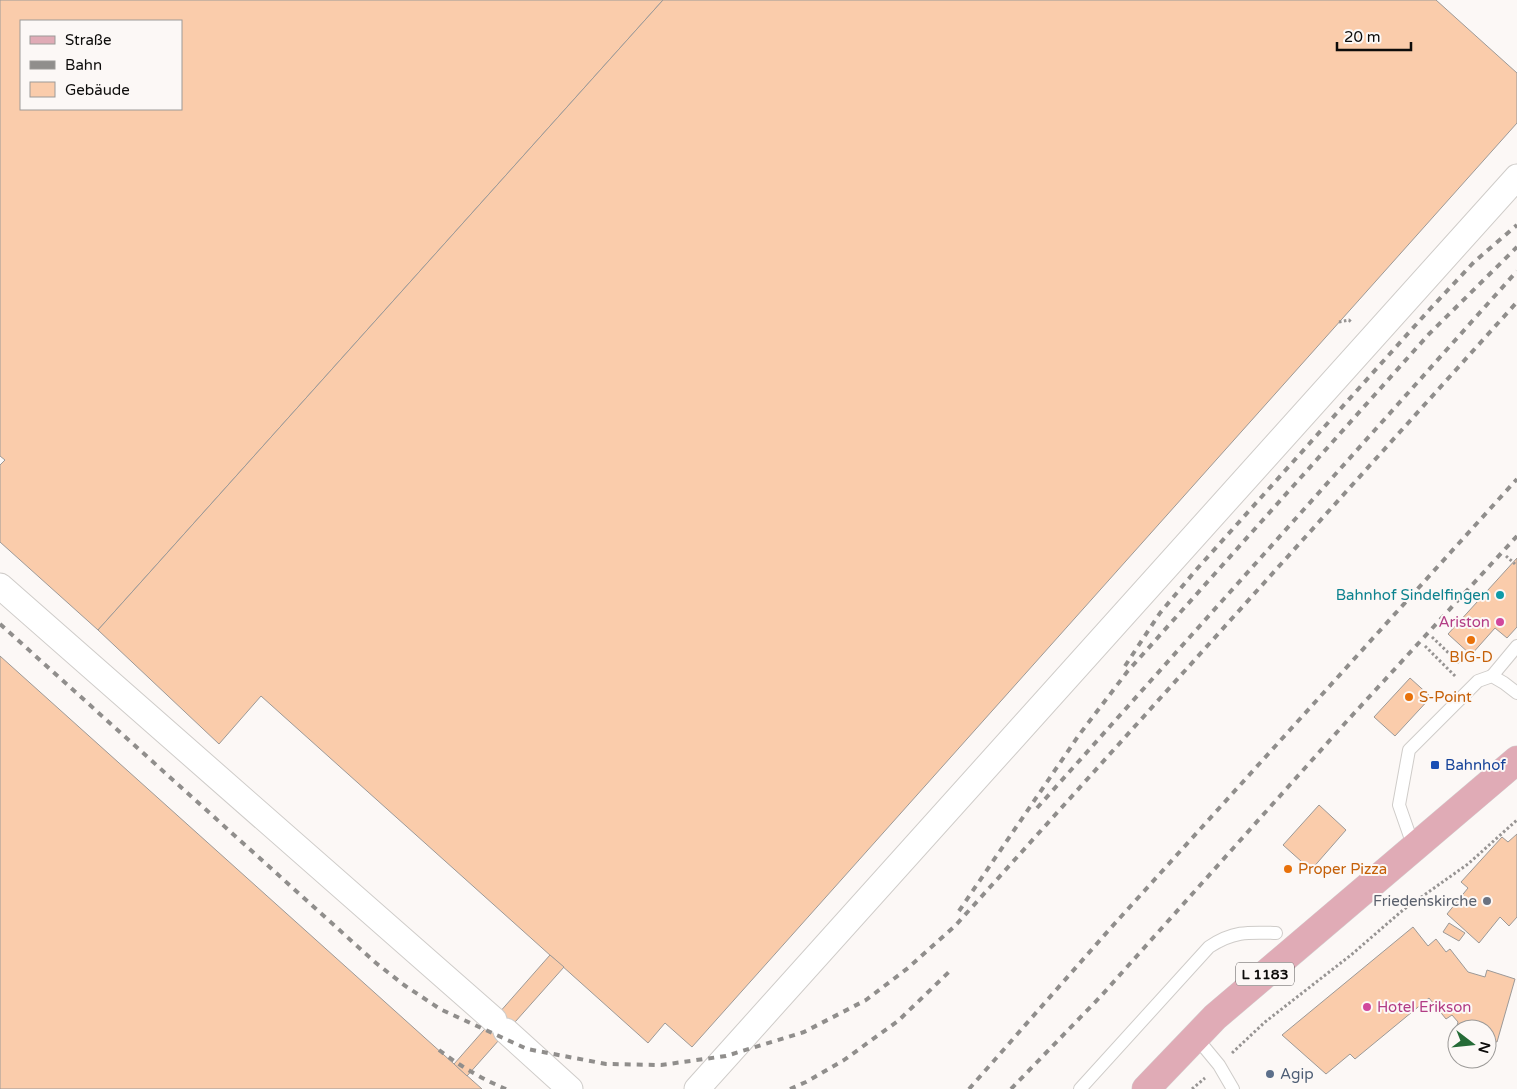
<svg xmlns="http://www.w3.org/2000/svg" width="1517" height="1089" font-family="'Varela Round',sans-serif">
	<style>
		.building { fill: #faccab; stroke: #9c9997; fill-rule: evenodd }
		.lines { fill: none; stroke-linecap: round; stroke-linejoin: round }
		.lane-casing { stroke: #cfccc9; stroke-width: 14 }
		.street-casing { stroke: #cfccc9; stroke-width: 27 }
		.primary-casing { stroke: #d3d3d3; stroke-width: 29 }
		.path { stroke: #979493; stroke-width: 3; stroke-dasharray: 2.5 2.5; stroke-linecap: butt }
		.lane { stroke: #fff; stroke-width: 12 }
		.street { stroke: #fff; stroke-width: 25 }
		.primary { stroke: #e0abb6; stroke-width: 28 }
		.rail { stroke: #908e8c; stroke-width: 4; stroke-dasharray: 6 6; stroke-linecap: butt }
		.culture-dot { fill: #0f9aa8; stroke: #fcf8f6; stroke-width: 2 }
		.hotel-dot { fill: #d1479c; stroke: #fcf8f6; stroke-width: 2 }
		.food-dot { fill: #e8710a; stroke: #fcf8f6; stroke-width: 2 }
		.transit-dot { fill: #1a4fb4; stroke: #fcf8f6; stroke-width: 2 }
		.worship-dot { fill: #6b7280; stroke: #fcf8f6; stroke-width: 2 }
		.service-dot { fill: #5c6f8a; stroke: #fcf8f6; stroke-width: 2 }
		.labels { text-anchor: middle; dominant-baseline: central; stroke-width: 4; stroke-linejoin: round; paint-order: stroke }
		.shield { fill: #fcf8f6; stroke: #555352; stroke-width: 1 }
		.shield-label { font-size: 14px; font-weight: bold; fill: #0d0c0b }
		.culture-label { font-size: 15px; fill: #0d838f; stroke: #fcf8f6; text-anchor: end }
		.hotel-label { font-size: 15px; fill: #b23c85; stroke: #fcf8f6; text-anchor: end }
		.food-label { font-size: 15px; fill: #c56008; stroke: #fcf8f6; text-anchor: start }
		.transit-label { font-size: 15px; fill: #164399; stroke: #fcf8f6; text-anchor: start }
		.worship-label { font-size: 15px; fill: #5b616d; stroke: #fcf8f6; text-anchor: end }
		.service-label { font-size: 15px; fill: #4e5e75; stroke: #fcf8f6; text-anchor: start }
	</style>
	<rect width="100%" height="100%" fill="#fcf8f6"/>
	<g class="building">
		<path d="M0,0H663L98,630L0,542V465L5,460L0,456ZM21,21H181V109H21Z"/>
		<path d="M663,0H1436L1517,73V123L692,1047L665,1023L648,1043L261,696L219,744L98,630Z"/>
		<path d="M1517,558V627L1507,638L1495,628L1471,655L1448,634Z"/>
		<path d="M0,656L454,1064L482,1089H0Z"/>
		<path d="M1410,678L1431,697L1395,736L1374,717Z"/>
		<path d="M1319,805L1346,830L1311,870L1283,845Z"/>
		<path d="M1517,834V917L1509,926L1500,917L1479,943L1447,914L1468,888L1461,882L1502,837L1508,842Z"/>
		<path d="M1449,923L1465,933L1459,941L1443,932Z"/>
		<path d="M1413,927L1428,946L1436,939L1446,952L1450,949L1468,972L1485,977L1487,970L1515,979L1497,1042L1487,1039V1029L1456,1030L1458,1022L1452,1015L1446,1019L1429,998L1355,1059L1350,1054L1326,1074L1282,1035Z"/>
		<path d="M550,955L564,967L467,1076L454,1064Z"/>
	</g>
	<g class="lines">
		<defs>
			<g id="lane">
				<path d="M1492,676L1517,646"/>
				<path d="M1414,848L1399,805L1409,750L1478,681L1492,676L1504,683L1517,693"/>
				<path d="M1195,1036L1219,1065L1233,1089"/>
				<path d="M1080,1089L1209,947C1233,931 1248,932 1276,933"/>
			</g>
			<g id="street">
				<path d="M0,586L494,1020"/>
				<path d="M506,1031L570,1089"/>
				<path d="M697,1089L1517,177"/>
			</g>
			<path id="primary" d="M1146,1089L1215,1017L1517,760"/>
		</defs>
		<use href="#lane" class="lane-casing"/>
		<use href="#street" class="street-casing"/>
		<use href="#primary" class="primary-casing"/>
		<g class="path">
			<path d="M1339,322L1349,320L1352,323"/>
			<path d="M1506,556L1515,564"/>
			<path d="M1432,637L1458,662L1467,652"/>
			<path d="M1425,646L1456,677"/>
			<path d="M1232,1053L1265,1022L1351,955L1403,910L1468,864L1517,820"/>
			<path d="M1192,1089L1205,1078"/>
		</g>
		<use href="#lane" class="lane"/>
		<use href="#street" class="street"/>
		<use href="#primary" class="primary"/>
		<g class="rail">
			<path d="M0,624L376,963L404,985L440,1009L527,1049L606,1064L661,1065L726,1056L804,1032L866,1000L908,968L955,926L1517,302"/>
			<path d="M1125,666L1160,613L1196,570L1430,309L1474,262L1517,225"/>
			<path d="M1037,808L1517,271"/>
			<path d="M959,911L1079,735L1127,672L1429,334L1517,247"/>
			<path d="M439,1050C460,1066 482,1079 506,1089"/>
			<path d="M790,1089L806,1082L844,1060L898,1021L952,969"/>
			<path d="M969,1089L1108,931L1517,479"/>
			<path d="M1011,1089L1101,996L1347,721L1517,536"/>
		</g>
	</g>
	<circle class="culture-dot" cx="1500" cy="595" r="5"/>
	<g class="hotel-dot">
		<circle cx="1500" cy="622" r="5"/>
		<circle cx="1367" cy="1007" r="5"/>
	</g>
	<g class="food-dot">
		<circle cx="1471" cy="640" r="5"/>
		<circle cx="1409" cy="697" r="5"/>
		<circle cx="1288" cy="869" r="5"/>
	</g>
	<rect class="transit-dot" x="1430" y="760" width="10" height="10" rx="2.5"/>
	<circle class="worship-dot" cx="1487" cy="901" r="5"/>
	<circle class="service-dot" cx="1270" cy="1074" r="5"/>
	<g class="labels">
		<rect class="shield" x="1236" y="962.5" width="58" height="23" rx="4"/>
		<g class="shield-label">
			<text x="1265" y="974">L 1183</text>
		</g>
		<g class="culture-label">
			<text x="1490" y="595">Bahnhof Sindelfingen</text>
		</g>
		<g class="hotel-label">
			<text x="1490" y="622">Ariston</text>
			<text x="1377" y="1007" text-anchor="start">Hotel Erikson</text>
		</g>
		<g class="food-label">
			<text x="1471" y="657" text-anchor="middle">BIG-D</text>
			<text x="1419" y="697">S-Point</text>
			<text x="1298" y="869">Proper Pizza</text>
		</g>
		<g class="transit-label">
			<text x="1445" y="765">Bahnhof</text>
		</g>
		<g class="worship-label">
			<text x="1477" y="901">Friedenskirche</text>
		</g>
		<g class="service-label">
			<text x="1280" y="1074">Agip</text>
		</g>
	</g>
	<rect x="20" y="20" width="162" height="90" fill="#fcf8f6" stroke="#9c9a98"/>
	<rect x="30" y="36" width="25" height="8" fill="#e0abb6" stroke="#9c9a98"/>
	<text x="65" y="45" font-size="15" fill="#0d0c0b">Straße</text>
	<rect x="30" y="61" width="25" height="8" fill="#908e8c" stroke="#9c9a98"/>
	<text x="65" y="70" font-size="15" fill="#0d0c0b">Bahn</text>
	<rect x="30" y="82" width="25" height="15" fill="#faccab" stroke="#9c9a98"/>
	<text x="65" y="95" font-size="15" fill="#0d0c0b">Gebäude</text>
	<g transform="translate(1472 1044) rotate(106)"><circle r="24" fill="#fcf8f6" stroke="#9c9a98"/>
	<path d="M0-4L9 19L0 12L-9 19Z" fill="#256b37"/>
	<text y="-8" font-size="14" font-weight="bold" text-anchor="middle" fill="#0d0c0b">N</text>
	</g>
	<path d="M1337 42v8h74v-8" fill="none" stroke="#0d0c0b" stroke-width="2.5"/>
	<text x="1344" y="42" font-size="15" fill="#0d0c0b" stroke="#fcf8f6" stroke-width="4" paint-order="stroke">20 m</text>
</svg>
